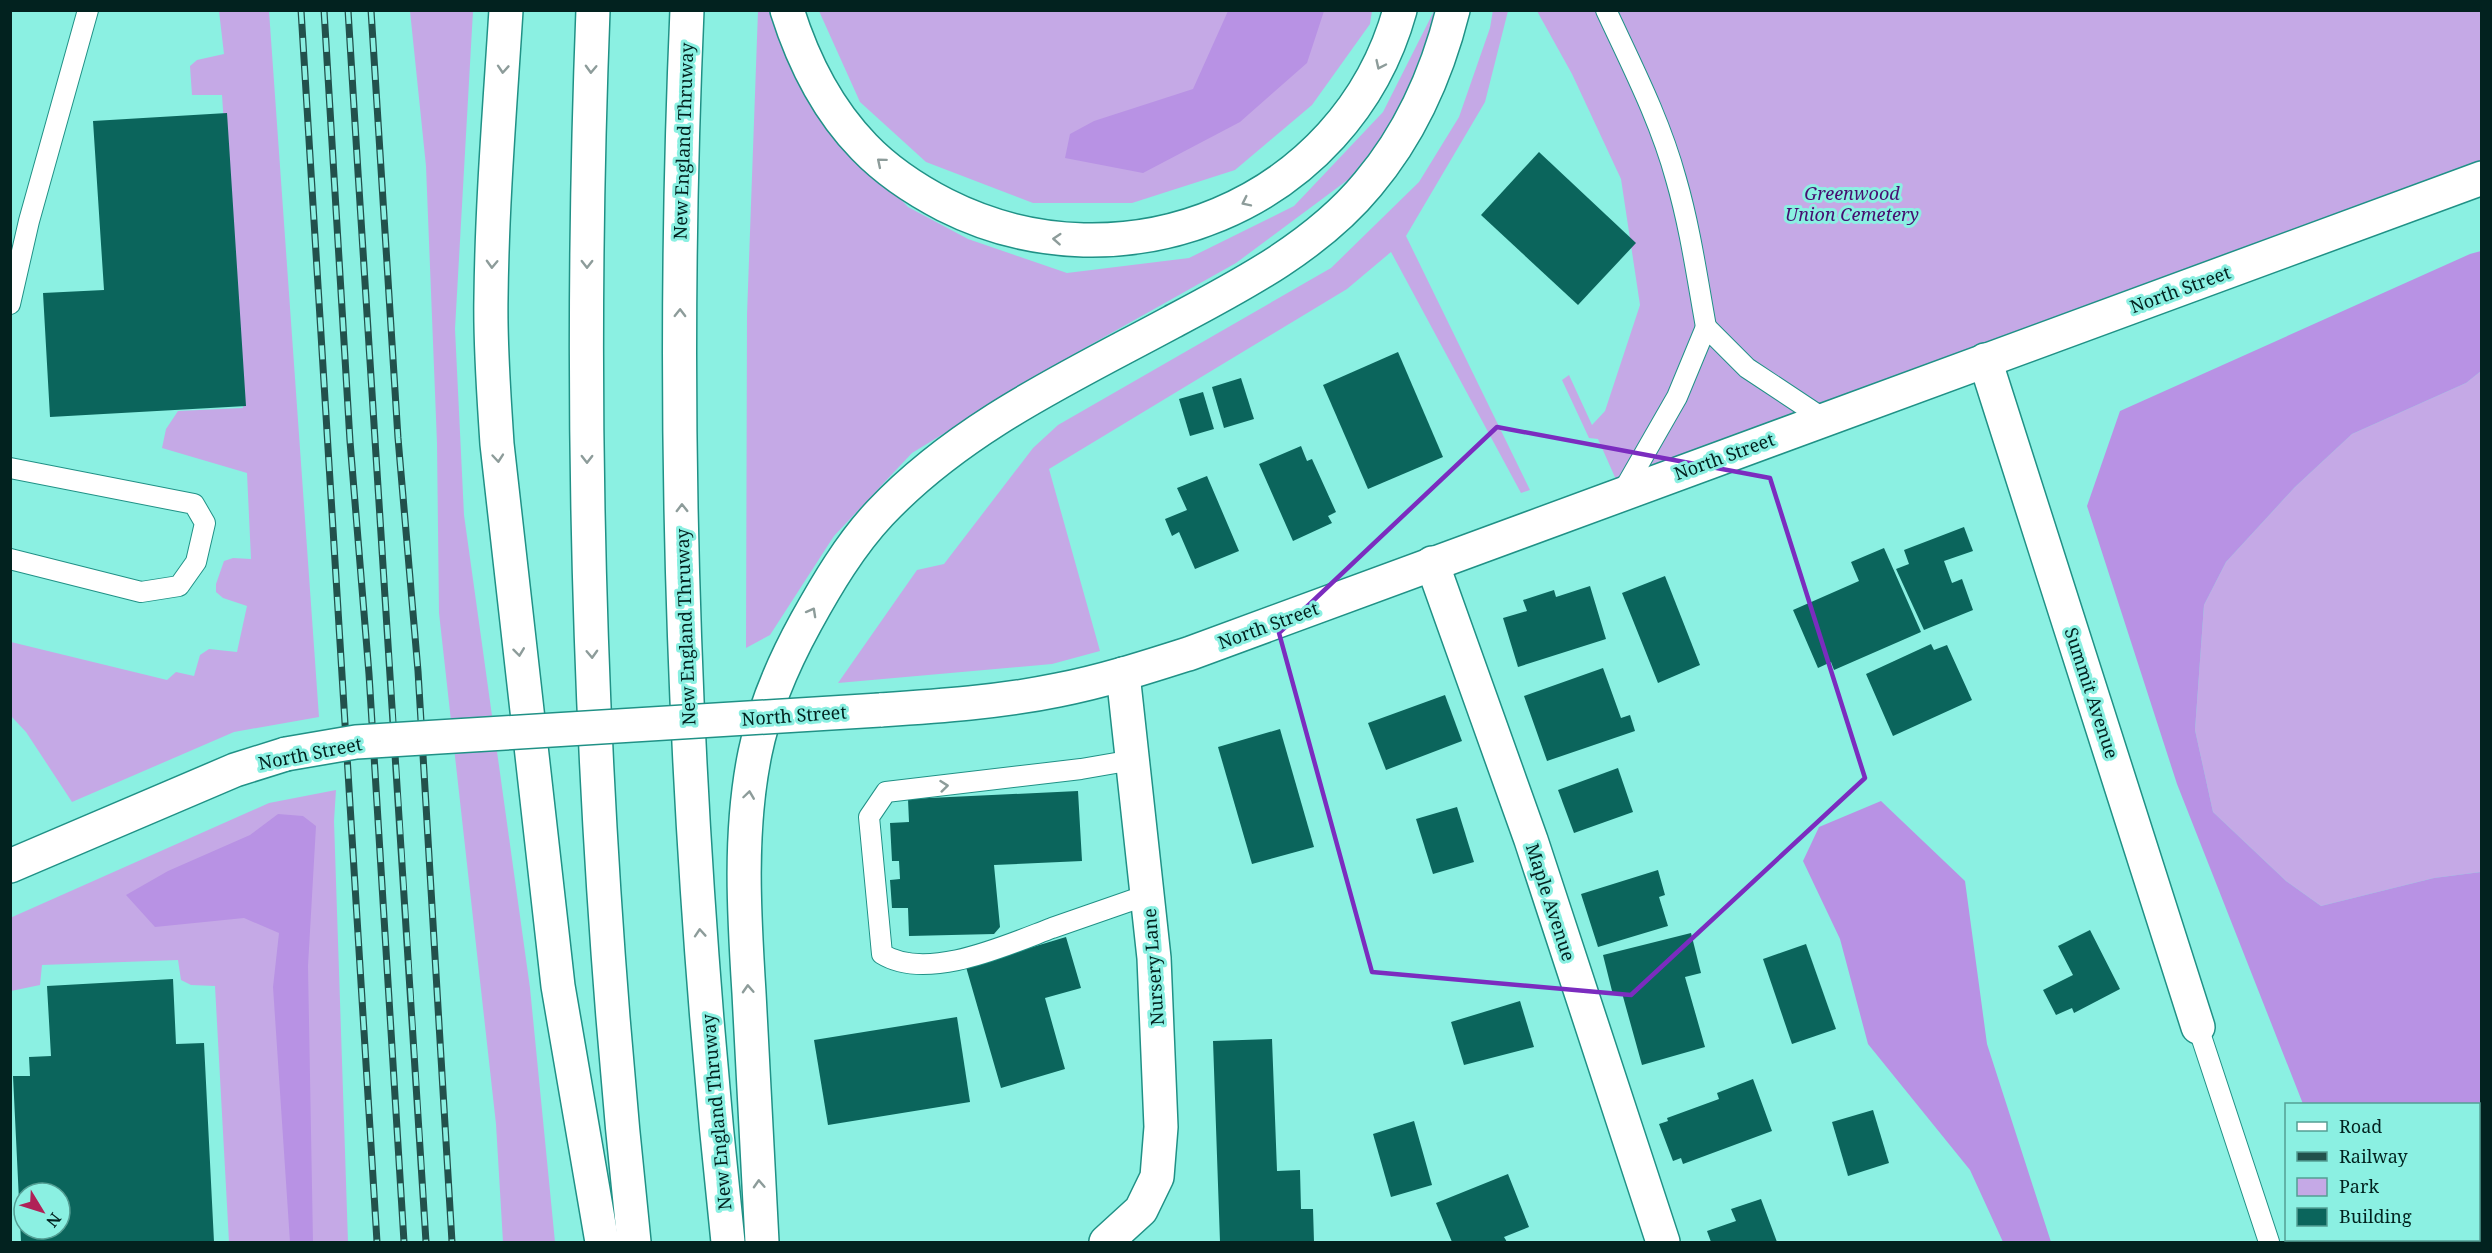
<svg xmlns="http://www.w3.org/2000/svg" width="2492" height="1253" font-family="'Noto Serif',serif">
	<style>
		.green { fill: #c5a9e6 }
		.forest { fill: #b892e4 }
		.building { fill: #0b655c; fill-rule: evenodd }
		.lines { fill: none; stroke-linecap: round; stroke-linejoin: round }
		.lane-casing { stroke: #209186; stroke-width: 22 }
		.street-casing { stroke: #209186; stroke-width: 36 }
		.secondary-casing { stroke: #209186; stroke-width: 36 }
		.highway-casing { stroke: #209186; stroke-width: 36 }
		.lane { stroke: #fff; stroke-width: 20 }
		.street { stroke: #fff; stroke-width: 33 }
		.secondary { stroke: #fff; stroke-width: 33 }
		.highway { stroke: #fff; stroke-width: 33 }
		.rail-casing { stroke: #22514c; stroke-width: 7 }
		.rail { stroke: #8bf0e2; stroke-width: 4.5; stroke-dasharray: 14; stroke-linecap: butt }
		.secondary-bridge-casing { stroke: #209186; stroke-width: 36; stroke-linecap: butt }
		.secondary-bridge { stroke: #fff; stroke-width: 33 }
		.oneway { stroke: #8d9c9a }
		.marked { fill: none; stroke: #7b2cbf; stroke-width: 4.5; stroke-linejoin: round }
		.labels { text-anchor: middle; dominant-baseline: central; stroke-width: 6; stroke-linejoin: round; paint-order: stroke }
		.street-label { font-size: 18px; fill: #02221f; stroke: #8bf0e2 }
		.park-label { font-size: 18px; font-style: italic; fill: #460e6f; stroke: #8bf0e2 }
	</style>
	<rect width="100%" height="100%" fill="#8bf0e2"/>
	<g class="green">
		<path d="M1493,10L1508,11L1485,102L1406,236L1530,490L1521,493L1391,252L1347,289L1049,469L1100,651L1052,664L838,683L917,570L944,564L1033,448L1058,425L1331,268L1419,182L1459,117L1490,28Z"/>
		<path d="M219,11H269L319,717L234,732L72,802L26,732L11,716V642L167,680L176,672L194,676L200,655L209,649L237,652L247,606L223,598L216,592V584L224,561L233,558L251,559L247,473L162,448L166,429L178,411L243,408L222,95H192L190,66L197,60L224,54Z"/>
		<path d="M410,11H473L455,329L464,515L530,988L555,1242H503L496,1124L439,613L437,443L426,166Z"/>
		<path d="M758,11H771L813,105L908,207L968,239L1067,273L1189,258L1294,206L1383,112L1434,11H1437L1397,119L1349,179L1236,263L1074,354L912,453L834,536L770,635L746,648L747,315Z"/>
		<path d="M819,11H1372L1370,24L1312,105L1235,170L1132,203H1033L926,162L860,102Z"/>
		<path d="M1537,11H2481V181L1622,493L1598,439L1589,438L1562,380L1569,375L1592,425L1605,411L1640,305L1621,179L1572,74Z"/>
		<path d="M2481,371V872L2434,878L2321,906L2286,881L2213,812L2195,730L2204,605L2226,562L2295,487L2352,434L2466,383Z"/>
		<path d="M336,790L334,821L348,1242H229L215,986L191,985L181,980L178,960L42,965L40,985L11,991L10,918L269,803Z"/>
	</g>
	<g class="forest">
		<path d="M1228,11H1324L1307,63L1240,122L1143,173L1065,158L1070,134L1094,121L1193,89Z"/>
		<path d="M2481,251V371L2466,383L2352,434L2295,487L2226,562L2204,605L2195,730L2213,812L2286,881L2321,906L2434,878L2481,872V1242H2350L2351,1240H2478V1104H2303L2177,784L2087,506L2120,411L2470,254Z"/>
		<path d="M1881,801L1965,881L1987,1044L2051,1242H2003L1970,1170L1868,1044L1840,939L1803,861L1819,827Z"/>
		<path d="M278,814L303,816L316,826L308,966L313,1242H290L273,987L279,933L244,918L155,927L126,895L168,871L250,835Z"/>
	</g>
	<g class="building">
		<path d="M227,113L246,406L50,417L43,293L104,290L93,121Z"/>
		<path d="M1539,152L1636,243L1578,305L1481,215Z"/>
		<path d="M1398,352L1443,457L1368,489L1323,385Z"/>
		<path d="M1241,378L1254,419L1224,428L1212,387Z"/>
		<path d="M1203,392L1214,429L1190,436L1179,399Z"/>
		<path d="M1301,446L1307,461L1312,459L1336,512L1328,516L1332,523L1293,541L1259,464Z"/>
		<path d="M1207,476L1239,551L1195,569L1179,532L1172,536L1165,519L1187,510L1177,488Z"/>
		<path d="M1964,527L1973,551L1944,561L1952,583L1962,579L1973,610L1924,630L1896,569L1909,564L1904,550Z"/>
		<path d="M1884,548L1921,632L1834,670L1831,662L1818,668L1793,610L1859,581L1851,562Z"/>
		<path d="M1665,576L1700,665L1658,683L1622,593Z"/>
		<path d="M1590,586L1606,639L1518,667L1503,618L1527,611L1523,600L1554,590L1556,597Z"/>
		<path d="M1931,644L1934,650L1947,645L1972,700L1893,736L1866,674Z"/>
		<path d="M1603,668L1621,718L1630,715L1635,731L1547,761L1524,696Z"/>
		<path d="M1445,695L1462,741L1386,770L1368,723Z"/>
		<path d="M1280,729L1314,847L1252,864L1218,747Z"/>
		<path d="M1618,768L1633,812L1574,833L1558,790Z"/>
		<path d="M1078,791L1082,861L994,865L1000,927L994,934L909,936L908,908H892L890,880L900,879L899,861H892L890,823L909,822L908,799Z"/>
		<path d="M1457,807L1474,862L1433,874L1416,819Z"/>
		<path d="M1658,870L1665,895L1659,897L1668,926L1598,947L1581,894Z"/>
		<path d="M2090,930L2120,989L2074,1013L2072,1008L2056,1015L2043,990L2073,975L2058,946Z"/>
		<path d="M1691,933L1701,973L1685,977L1705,1047L1642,1065L1622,993L1613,995L1603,955Z"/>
		<path d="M1066,937L1081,988L1045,998L1065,1069L1001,1088L966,967Z"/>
		<path d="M1806,944L1836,1029L1792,1044L1763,959Z"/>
		<path d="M173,979L176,1044L204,1043L214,1242H21L13,1076H30L29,1057L51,1056L47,986ZM24,1193H60V1229H24Z"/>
		<path d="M1520,1001L1534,1047L1464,1065L1451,1022Z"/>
		<path d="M957,1017L970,1102L828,1125L814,1040Z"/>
		<path d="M1272,1039L1277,1171L1300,1170L1301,1209H1313L1314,1242H1220L1213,1041Z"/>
		<path d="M1753,1079L1772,1131L1683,1164L1681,1158L1673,1161L1659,1124L1668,1121L1667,1118L1719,1099L1717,1093Z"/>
		<path d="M1873,1110L1889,1163L1848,1176L1832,1122Z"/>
		<path d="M1414,1121L1432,1185L1391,1197L1373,1134Z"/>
		<path d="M1508,1174L1529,1227L1504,1237L1507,1242H1452L1436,1203Z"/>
		<path d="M1761,1199L1777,1242H1711L1707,1231L1736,1221L1731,1209Z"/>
	</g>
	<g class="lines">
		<defs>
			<g id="lane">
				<path d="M1606,10C1632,66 1660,120 1676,179C1690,227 1697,277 1706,327"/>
				<path d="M10,304L29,221L88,10"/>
				<path d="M10,468L194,504L205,523L196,562L179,586L141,592L10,559"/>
				<path d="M1622,493L1677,397L1706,327L1747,368L1824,419"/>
				<path d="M1133,760L1081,769L886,792L869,817L882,954C927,982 1007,945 1052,928C1084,917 1115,906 1147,895"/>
				<path d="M2198,1027L2269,1242"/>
			</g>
			<g id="street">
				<path d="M1985,360L2198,1027"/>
				<path d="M1432,563L1531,840L1663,1242"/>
				<path d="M1106,1242L1141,1210L1157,1177L1161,1127L1154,958L1123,674"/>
			</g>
			<g id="secondary">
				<path d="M880,710C940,706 1000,702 1058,690C1104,681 1147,667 1191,653L2482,178"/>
				<path d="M10,866L235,770L286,754"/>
			</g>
			<g id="highway">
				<path d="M506,10C500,106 492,202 491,298C490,347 494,396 497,444L558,986L602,1242"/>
				<path d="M593,10C577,422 590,833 634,1242"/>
				<path d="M687,10C669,421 684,834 728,1242"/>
				<path d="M787,10C803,61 827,109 864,147C887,171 916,190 945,205C1123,295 1346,205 1400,10"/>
				<path d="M762,1242C758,1159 753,1076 749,993C744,914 739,831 755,753C764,708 784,662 806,622C827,584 850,545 880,513C961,427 1070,377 1172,322C1242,285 1317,246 1368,184C1411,133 1437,74 1453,10"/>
			</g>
		</defs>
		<use href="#lane" class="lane-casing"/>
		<use href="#street" class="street-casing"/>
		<use href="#secondary" class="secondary-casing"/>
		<use href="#highway" class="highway-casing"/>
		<use href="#lane" class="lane"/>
		<use href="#street" class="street"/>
		<use href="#secondary" class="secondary"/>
		<use href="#highway" class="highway"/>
		<defs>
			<g id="rail">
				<path d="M301,10L377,1242"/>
				<path d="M324,10L350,441L369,674L404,1242"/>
				<path d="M348,10C373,421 401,832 426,1242"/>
				<path d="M371,10L398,438L418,671L452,1242"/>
			</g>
		</defs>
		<use href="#rail" class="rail-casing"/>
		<use href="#rail" class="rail"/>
		<defs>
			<path id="secondary-bridge" d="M286,754L356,742L880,710"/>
		</defs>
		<use href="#secondary-bridge" class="secondary-bridge-casing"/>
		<use href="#secondary-bridge" class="secondary-bridge"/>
	</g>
	<defs><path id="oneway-chevron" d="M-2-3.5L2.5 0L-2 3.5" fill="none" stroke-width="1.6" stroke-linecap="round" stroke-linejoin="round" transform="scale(1.5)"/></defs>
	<g class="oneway">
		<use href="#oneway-chevron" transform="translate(1380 65) rotate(115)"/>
		<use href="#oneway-chevron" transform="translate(503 69) rotate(94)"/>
		<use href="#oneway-chevron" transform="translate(591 69) rotate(92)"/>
		<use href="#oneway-chevron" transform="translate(881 162) rotate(-140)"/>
		<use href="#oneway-chevron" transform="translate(1246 202) rotate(154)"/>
		<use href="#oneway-chevron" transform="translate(1057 239) rotate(-176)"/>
		<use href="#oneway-chevron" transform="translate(492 264) rotate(92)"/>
		<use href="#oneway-chevron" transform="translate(587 264) rotate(90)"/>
		<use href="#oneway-chevron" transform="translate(680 313) rotate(-89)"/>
		<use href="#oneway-chevron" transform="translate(498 458) rotate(85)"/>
		<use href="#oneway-chevron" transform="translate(587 459) rotate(90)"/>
		<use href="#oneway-chevron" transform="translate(682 508) rotate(-91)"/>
		<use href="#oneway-chevron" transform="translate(812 612) rotate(-61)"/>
		<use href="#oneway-chevron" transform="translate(519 652) rotate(83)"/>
		<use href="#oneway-chevron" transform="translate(592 654) rotate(88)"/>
		<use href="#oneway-chevron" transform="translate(944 786) rotate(-6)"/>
		<use href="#oneway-chevron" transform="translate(749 795) rotate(-82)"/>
		<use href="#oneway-chevron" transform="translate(700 933) rotate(-94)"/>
		<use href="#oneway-chevron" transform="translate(748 989) rotate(-93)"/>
		<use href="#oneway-chevron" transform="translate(759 1184) rotate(-93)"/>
	</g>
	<path class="marked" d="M1497,427L1770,478L1865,778L1631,995L1372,972L1279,633Z"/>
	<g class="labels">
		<g class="street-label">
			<text transform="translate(683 141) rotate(-88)">New England Thruway</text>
			<text transform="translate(2180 289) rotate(-20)">North Street</text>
			<text transform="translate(1724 456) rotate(-20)">North Street</text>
			<text transform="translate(1268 625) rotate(-20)">North Street</text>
			<text transform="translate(685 627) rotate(-92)">New England Thruway</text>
			<text transform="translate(2092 693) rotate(72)">Summit Avenue</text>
			<text transform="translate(794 715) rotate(-4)">North Street</text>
			<text transform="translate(310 753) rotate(-11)">North Street</text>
			<text transform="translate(1551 902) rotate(72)">Maple Avenue</text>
			<text transform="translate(1153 967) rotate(-94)">Nursery Lane</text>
			<text transform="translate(716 1112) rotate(-95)">New England Thruway</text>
		</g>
		<g class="park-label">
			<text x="1852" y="193">Greenwood<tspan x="1852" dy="21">Union Cemetery</tspan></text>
		</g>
	</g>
	<rect width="2492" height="1253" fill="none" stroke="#02221f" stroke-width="24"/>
	<rect x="2285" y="1103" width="195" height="138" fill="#8bf0e2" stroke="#549e94" stroke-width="1.5"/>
	<rect x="2297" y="1122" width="30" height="9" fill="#ffffff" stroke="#549e94" stroke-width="1.5"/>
	<text x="2339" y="1133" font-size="18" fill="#02221f">Road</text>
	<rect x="2297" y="1152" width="30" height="9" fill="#22514c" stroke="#549e94" stroke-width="1.5"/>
	<text x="2339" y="1163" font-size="18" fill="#02221f">Railway</text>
	<rect x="2297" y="1178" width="30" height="18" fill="#c5a9e6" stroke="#549e94" stroke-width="1.5"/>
	<text x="2339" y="1193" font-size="18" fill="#02221f">Park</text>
	<rect x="2297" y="1208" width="30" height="18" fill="#0b655c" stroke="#549e94" stroke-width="1.5"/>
	<text x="2339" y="1223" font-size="18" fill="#02221f">Building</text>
	<g transform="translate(42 1211) rotate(128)"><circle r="28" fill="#8bf0e2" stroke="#549e94" stroke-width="1.5"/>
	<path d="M0-4.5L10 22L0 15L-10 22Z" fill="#b02157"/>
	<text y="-9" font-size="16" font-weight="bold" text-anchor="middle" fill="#02221f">N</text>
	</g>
</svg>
